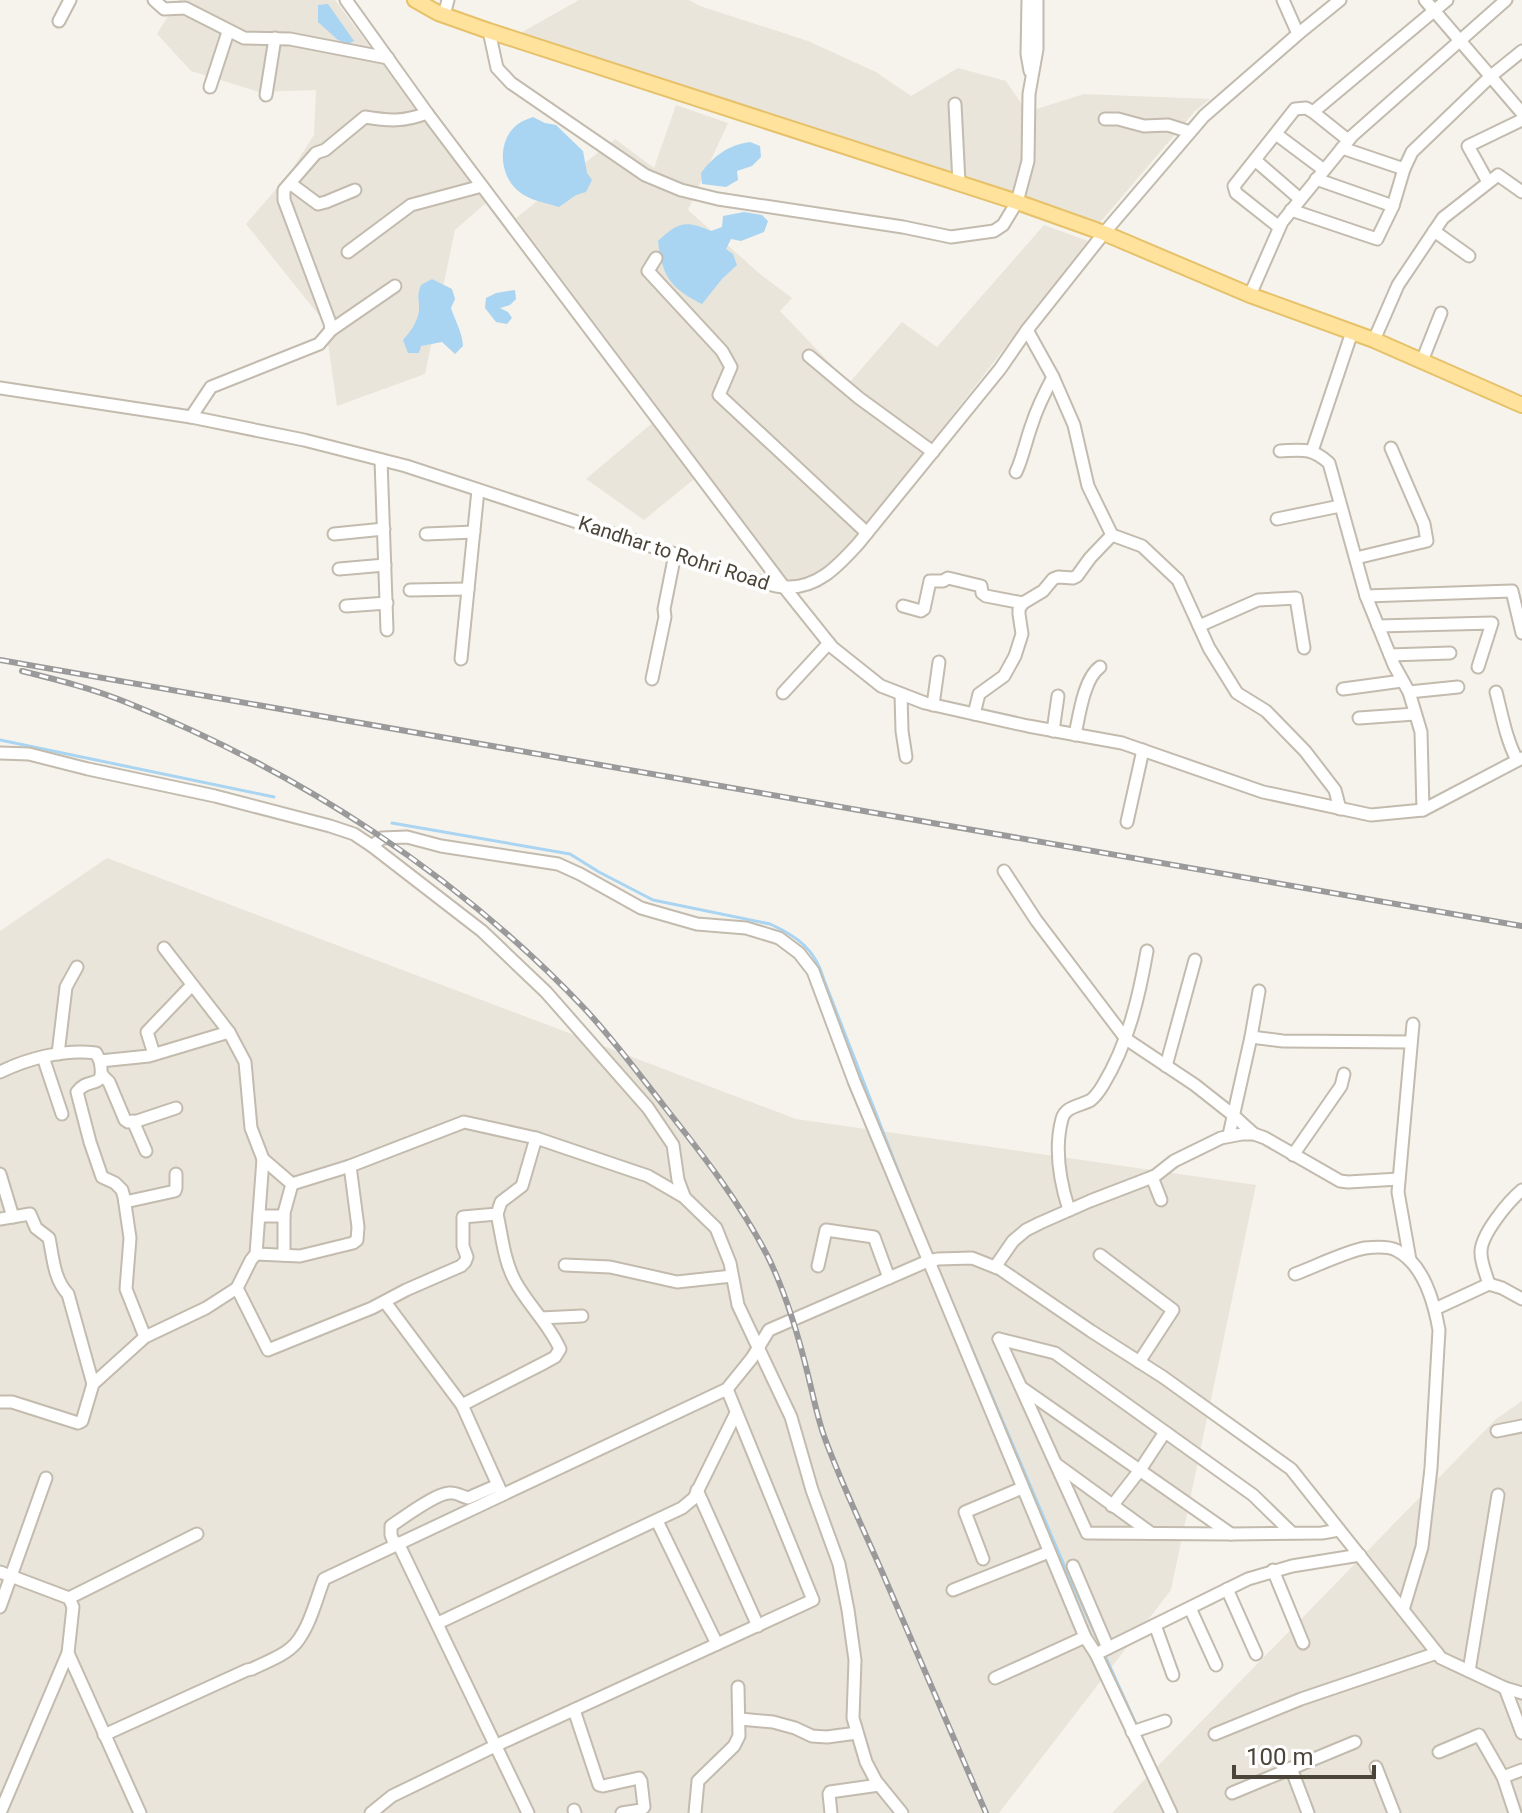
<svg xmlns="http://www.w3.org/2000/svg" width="1522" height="1813" font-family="Roboto,sans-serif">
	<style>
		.residential { fill: #eae5da }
		.water { fill: #a9d4f2 }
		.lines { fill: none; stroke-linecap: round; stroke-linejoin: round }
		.stream { stroke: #a9d4f2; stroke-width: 3 }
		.minor-casing { stroke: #c2bbae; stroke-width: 15 }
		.major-casing { stroke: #e6c16a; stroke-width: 18 }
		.minor { stroke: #fff; stroke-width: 11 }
		.major { stroke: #ffe39c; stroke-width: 14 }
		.rail-casing { stroke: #9a9a9a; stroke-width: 6 }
		.rail { stroke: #fff; stroke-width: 3; stroke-dasharray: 9; stroke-linecap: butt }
		.labels { text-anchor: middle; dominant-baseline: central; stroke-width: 8; stroke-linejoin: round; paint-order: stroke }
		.street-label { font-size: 20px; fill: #4b4439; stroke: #fff }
	</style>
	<rect width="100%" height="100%" fill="#f6f3ec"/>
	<g class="residential">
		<path d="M178,0H335L486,203L455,230L425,374L337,406L325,323L246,224L289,174L314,135L316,90L259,92L191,71L157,34Z"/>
		<path d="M579,0H689L700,6L808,41L876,72L911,96L958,68L1006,81L1027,112L1084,94L1210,99L1195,111L1097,226L515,36Z"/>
		<path d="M676,105L728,123L688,210L760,274L792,298L780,311L849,383L902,322L937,347L1044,225L1088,241L856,539L832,566L809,579L786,582L704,471L644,520L586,479L663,414L516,218L615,139L654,168Z"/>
		<path d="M107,858L796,1119L1256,1185L1171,1590L999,1813H0V931Z"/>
		<path d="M1522,1401V1813H1112L1496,1419Z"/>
	</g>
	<g class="water">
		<path d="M328,4L354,41L348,44L338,40L318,22V5Z"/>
		<path d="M533,117L545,123L556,125L583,151L587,173L592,180L586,192L576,195L559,207C543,202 530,201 517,190C498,173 497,136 521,122C522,121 531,118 533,117Z"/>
		<path d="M750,142L760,146L761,157L752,166L737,171L738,180L726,187L702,184L701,173C715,155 728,145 750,142Z"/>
		<path d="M744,212L762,215L768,221L764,232L741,241L731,239L726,249L733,254L737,265L722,279L702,304C670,288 662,276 658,241C678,222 686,220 711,231L722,227L723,216Z"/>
		<path d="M432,279L452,289L455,299L451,308C455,321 462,331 463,346L455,354L442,342L421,346L419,353H408L403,340C411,331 417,323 419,311C420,300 416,298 421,285Z"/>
		<path d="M515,290L516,299L510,305L500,308L508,312L512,318L507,324L496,322L485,308L486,298L496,293Z"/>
	</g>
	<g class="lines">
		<g class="stream">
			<path d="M0,740L274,797"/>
			<path d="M392,823L570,854L599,872L653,900L770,924C797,936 816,950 824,980L920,1227"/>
			<path d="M948,1293L1067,1572L1137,1726"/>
			<path d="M1140,1733L1148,1751"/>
		</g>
		<defs>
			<g id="minor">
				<path d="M154,0L164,9L185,8L244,38L290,39L388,58"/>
				<path d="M346,0L427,113L784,587L832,647L881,686L925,703L1028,726L1122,743L1263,792L1371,815L1423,810L1522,758"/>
				<path d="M1028,0L1027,54L1030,71"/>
				<path d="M1283,0L1298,34"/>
				<path d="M1425,0L1522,113"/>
				<path d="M444,15L448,0"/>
				<path d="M59,21L70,0"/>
				<path d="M489,31L497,68L511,83L645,175L681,190L718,199L903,227L951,237L994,231L1003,225L1017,202L1028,161L1029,94L1037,49V0"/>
				<path d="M210,87L228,32"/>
				<path d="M266,95L275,38"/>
				<path d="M955,104L959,183"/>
				<path d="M1313,112L1447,0"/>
				<path d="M1105,119H1118L1144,126L1168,125L1190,132"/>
				<path d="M1276,134L1324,170"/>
				<path d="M1342,148L1404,169"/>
				<path d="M1255,160L1300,199"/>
				<path d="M1316,179L1393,206"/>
				<path d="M1488,182L1468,146L1522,120"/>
				<path d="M291,184L318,204L326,202L355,190"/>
				<path d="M1291,210L1377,239L1393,206L1404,169L1412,152L1491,76L1522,51"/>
				<path d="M1279,227L1236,193L1234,186L1295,109L1306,108L1313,112L1348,140"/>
				<path d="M1434,231L1469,256"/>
				<path d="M348,252L411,205L482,186"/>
				<path d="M656,258L648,271L722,351L731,367L719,395L867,533"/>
				<path d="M1250,295L1282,222L1352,136L1506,0"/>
				<path d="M331,330L395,286"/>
				<path d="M1027,330L1053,377L1074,425L1088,486L1112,535L1142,546L1178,580L1209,648L1237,693L1266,711L1305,751L1335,790L1340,809"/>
				<path d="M1374,340L1398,285L1443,218L1498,175L1522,192"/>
				<path d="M809,356L859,398L933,452"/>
				<path d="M1422,361L1441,313"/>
				<path d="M0,388L191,417L304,440L406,466L754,580C763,582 775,587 785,587C817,589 838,566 858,544L1000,369L1027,330L1104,233L1204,116L1298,34L1340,0"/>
				<path d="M191,417L211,387L319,344L331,330L330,323L284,200V190L316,153L325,150L365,117C389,121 404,122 427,113"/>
				<path d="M1280,451C1302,450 1311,447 1329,463L1366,596L1394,665L1409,692L1421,732L1423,810"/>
				<path d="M1312,451L1352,332"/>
				<path d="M381,460L387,630"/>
				<path d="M1016,472C1023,457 1026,440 1032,424C1037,408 1045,392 1053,377"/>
				<path d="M1277,519L1340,506"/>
				<path d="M334,534L384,529"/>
				<path d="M426,534L474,532"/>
				<path d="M1356,558L1427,541L1424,524L1391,448"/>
				<path d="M339,569L385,565"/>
				<path d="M410,590L468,589"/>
				<path d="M1366,596L1512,591L1522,633"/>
				<path d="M346,606L387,603"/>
				<path d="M903,606L921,611L924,609L930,581H943L948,578L981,586L982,593L986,596L1023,603"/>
				<path d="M1199,626L1258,600L1296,598L1304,648"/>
				<path d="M1378,626L1492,623L1478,667"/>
				<path d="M1390,655L1450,653"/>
				<path d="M461,659L478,490"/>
				<path d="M652,679L665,617L664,609L675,554"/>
				<path d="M1343,689L1402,681"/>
				<path d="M1409,692L1458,687"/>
				<path d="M1496,692C1502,715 1506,739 1517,760"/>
				<path d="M783,693L829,643"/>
				<path d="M901,694L902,731L906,757"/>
				<path d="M933,705L939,662"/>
				<path d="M974,714L979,694L1004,676L1015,656L1022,634L1019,614V609L1023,603L1043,591L1053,579L1058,577L1073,578L1077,576L1090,558L1112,535"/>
				<path d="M1359,718L1415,714"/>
				<path d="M1053,731L1058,696"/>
				<path d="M1075,735C1079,716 1084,678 1100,667"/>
				<path d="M0,753L29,754L88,769L215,796L330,826L354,834L372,846L382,838L407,837L441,846L558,864L580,874L641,908L697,924L746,928L779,938L799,953L813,971L854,1081L1085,1637L1096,1654L1171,1813"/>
				<path d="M1127,822L1143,750"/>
				<path d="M372,846L482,931L546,992L648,1108L673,1145L678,1180L684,1196"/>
				<path d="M1004,871L1036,920L1126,1039L1195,1085L1233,1115L1254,1134"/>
				<path d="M164,948L229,1032L245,1062L251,1128L263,1159L292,1184L350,1166L464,1122L536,1138L648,1176L684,1197L716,1228L730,1263L738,1305L791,1417L812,1490L839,1564L848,1610L855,1660L853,1718L866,1762L876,1781L902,1813"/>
				<path d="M1251,1037L1283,1041L1411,1042"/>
				<path d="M58,1054L66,987L77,967"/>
				<path d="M154,1054L147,1032L192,985"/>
				<path d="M43,1057L62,1114"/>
				<path d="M100,1061C106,1092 89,1075 77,1092L90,1142L102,1177L115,1183L122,1190L124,1197L130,1238L126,1289L145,1337"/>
				<path d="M1166,1066L1195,960"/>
				<path d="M0,1072C29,1058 64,1049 96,1053L100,1061L149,1056L229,1032"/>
				<path d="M102,1075L109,1082L125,1120L128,1122L133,1121L146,1151"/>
				<path d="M134,1122L176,1108"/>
				<path d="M1229,1135L1251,1037L1259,991"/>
				<path d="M1293,1155L1341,1086L1344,1074"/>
				<path d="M0,1174L13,1217"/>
				<path d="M1152,1177L1161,1200"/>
				<path d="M125,1202L175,1191L176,1188V1174"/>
				<path d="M1069,1210C1060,1182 1054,1149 1062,1119C1065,1106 1081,1106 1091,1100C1096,1096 1100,1090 1103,1085C1128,1044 1139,997 1147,951"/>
				<path d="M259,1216H284"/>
				<path d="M0,1219L30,1214L36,1228L49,1238C53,1257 54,1280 68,1294L93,1384"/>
				<path d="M256,1254L300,1256L353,1243L357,1240L358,1227L350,1166"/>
				<path d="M284,1255V1213L292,1184"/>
				<path d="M1100,1255L1173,1310L1139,1362"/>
				<path d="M1410,1260L1398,1192L1413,1024"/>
				<path d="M565,1265L610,1267L677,1282L732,1276"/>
				<path d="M818,1266L826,1230L874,1237L889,1278"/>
				<path d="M995,1267L1013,1241L1026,1230L1040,1223L1090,1201L1155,1176L1174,1161L1221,1138L1242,1134H1254L1265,1138L1340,1181L1348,1182L1399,1179"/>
				<path d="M1295,1274C1314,1267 1347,1251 1365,1248C1374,1247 1388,1246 1396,1250C1424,1264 1434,1302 1439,1330L1431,1468L1422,1547L1403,1610"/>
				<path d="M1489,1284C1486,1274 1481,1263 1481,1253C1480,1235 1509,1201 1522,1190"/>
				<path d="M237,1288L268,1350L372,1308L406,1290L461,1266L465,1262L467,1257L463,1246V1217L497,1214L501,1202L522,1186L536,1138"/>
				<path d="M385,1302L462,1405L502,1494"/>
				<path d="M1435,1309L1489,1284L1502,1288L1522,1299"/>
				<path d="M541,1318L582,1316"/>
				<path d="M999,1339L1087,1533L1232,1534L1322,1533L1339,1530"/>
				<path d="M999,1339L1055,1353L1253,1495L1291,1532"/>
				<path d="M1022,1388L1231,1534"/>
				<path d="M0,1402H12L78,1423L82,1421L93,1384L145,1337L206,1308L237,1288L251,1260L256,1254L263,1159"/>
				<path d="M462,1405L542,1364L555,1357L560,1349C549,1324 528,1305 515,1281C504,1261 502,1236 497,1214"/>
				<path d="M1497,1431L1522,1426"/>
				<path d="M1056,1464L1151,1533"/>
				<path d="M697,1490L758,1626"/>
				<path d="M1112,1506L1140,1470L1165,1432"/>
				<path d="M657,1521L717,1644"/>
				<path d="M398,1543L528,1813"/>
				<path d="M395,1545L391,1535V1526C404,1517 435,1494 449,1493C455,1492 461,1496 468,1498L498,1485"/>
				<path d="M983,1559L965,1512L1022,1488"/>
				<path d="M1073,1566L1108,1648"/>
				<path d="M1273,1570L1303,1643"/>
				<path d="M0,1572L69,1598L73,1607L68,1653L0,1813"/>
				<path d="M1227,1589L1256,1654"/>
				<path d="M953,1590L1049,1552"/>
				<path d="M69,1598L197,1534"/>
				<path d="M0,1607L46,1478"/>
				<path d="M1190,1608L1216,1665"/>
				<path d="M438,1623L682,1508L694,1498L736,1413"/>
				<path d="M1155,1625L1173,1675"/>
				<path d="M68,1653L140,1813"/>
				<path d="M1096,1654L1248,1579L1292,1566L1360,1555"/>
				<path d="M1469,1671L1498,1495"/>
				<path d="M995,1678L1085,1637"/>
				<path d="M1505,1688L1522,1733"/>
				<path d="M574,1710L599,1785L603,1786L639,1778L641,1781L644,1807L641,1810L622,1813"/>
				<path d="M740,1719L773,1722L795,1728L812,1736L827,1737L857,1733"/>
				<path d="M1132,1732L1165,1721"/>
				<path d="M1215,1734L1301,1699L1437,1653"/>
				<path d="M104,1735L247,1670L252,1669C266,1662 286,1655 296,1643C310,1626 316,1600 324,1579L727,1389L752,1358L769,1330L928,1261L938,1259L972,1258L1000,1269L1091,1331L1163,1377L1291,1469L1441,1658L1505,1688L1522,1693"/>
				<path d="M1439,1752L1479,1735L1503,1777L1515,1813"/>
				<path d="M1376,1767L1394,1813"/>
				<path d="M1291,1768L1308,1813"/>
				<path d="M1503,1777L1522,1770"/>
				<path d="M1232,1793L1355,1742"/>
				<path d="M574,1810L575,1813"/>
				<path d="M371,1813L392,1796L497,1745L813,1600L727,1389"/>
				<path d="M695,1813L698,1781L734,1746L739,1736L738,1687"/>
				<path d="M831,1813L829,1794L830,1792L879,1785"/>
			</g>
			<path id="major" d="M415,0L438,13L489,31L1017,202L1104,233L1250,295L1374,340L1522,405"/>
		</defs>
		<use href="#minor" class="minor-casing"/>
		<use href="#major" class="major-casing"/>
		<use href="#minor" class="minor"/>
		<use href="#major" class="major"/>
		<defs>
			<g id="rail">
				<path d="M0,660L1522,926"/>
				<path d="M22,671C58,680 94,689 128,703C298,771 458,875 584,1008C613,1039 638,1073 664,1106C702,1154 739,1201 767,1255C786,1293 798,1334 808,1375C813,1395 817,1416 824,1436C841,1483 863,1528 883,1574C917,1654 952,1733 986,1813"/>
			</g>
		</defs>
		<use href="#rail" class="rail-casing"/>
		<use href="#rail" class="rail"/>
	</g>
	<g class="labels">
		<g class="street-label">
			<text transform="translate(674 553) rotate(18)">Kandhar to Rohri Road</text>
		</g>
	</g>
	<path d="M1234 1765v12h140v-12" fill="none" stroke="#4b4439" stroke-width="4"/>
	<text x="1246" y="1765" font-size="24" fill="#4b4439" stroke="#ffffff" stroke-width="6" paint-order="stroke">100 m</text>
</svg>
